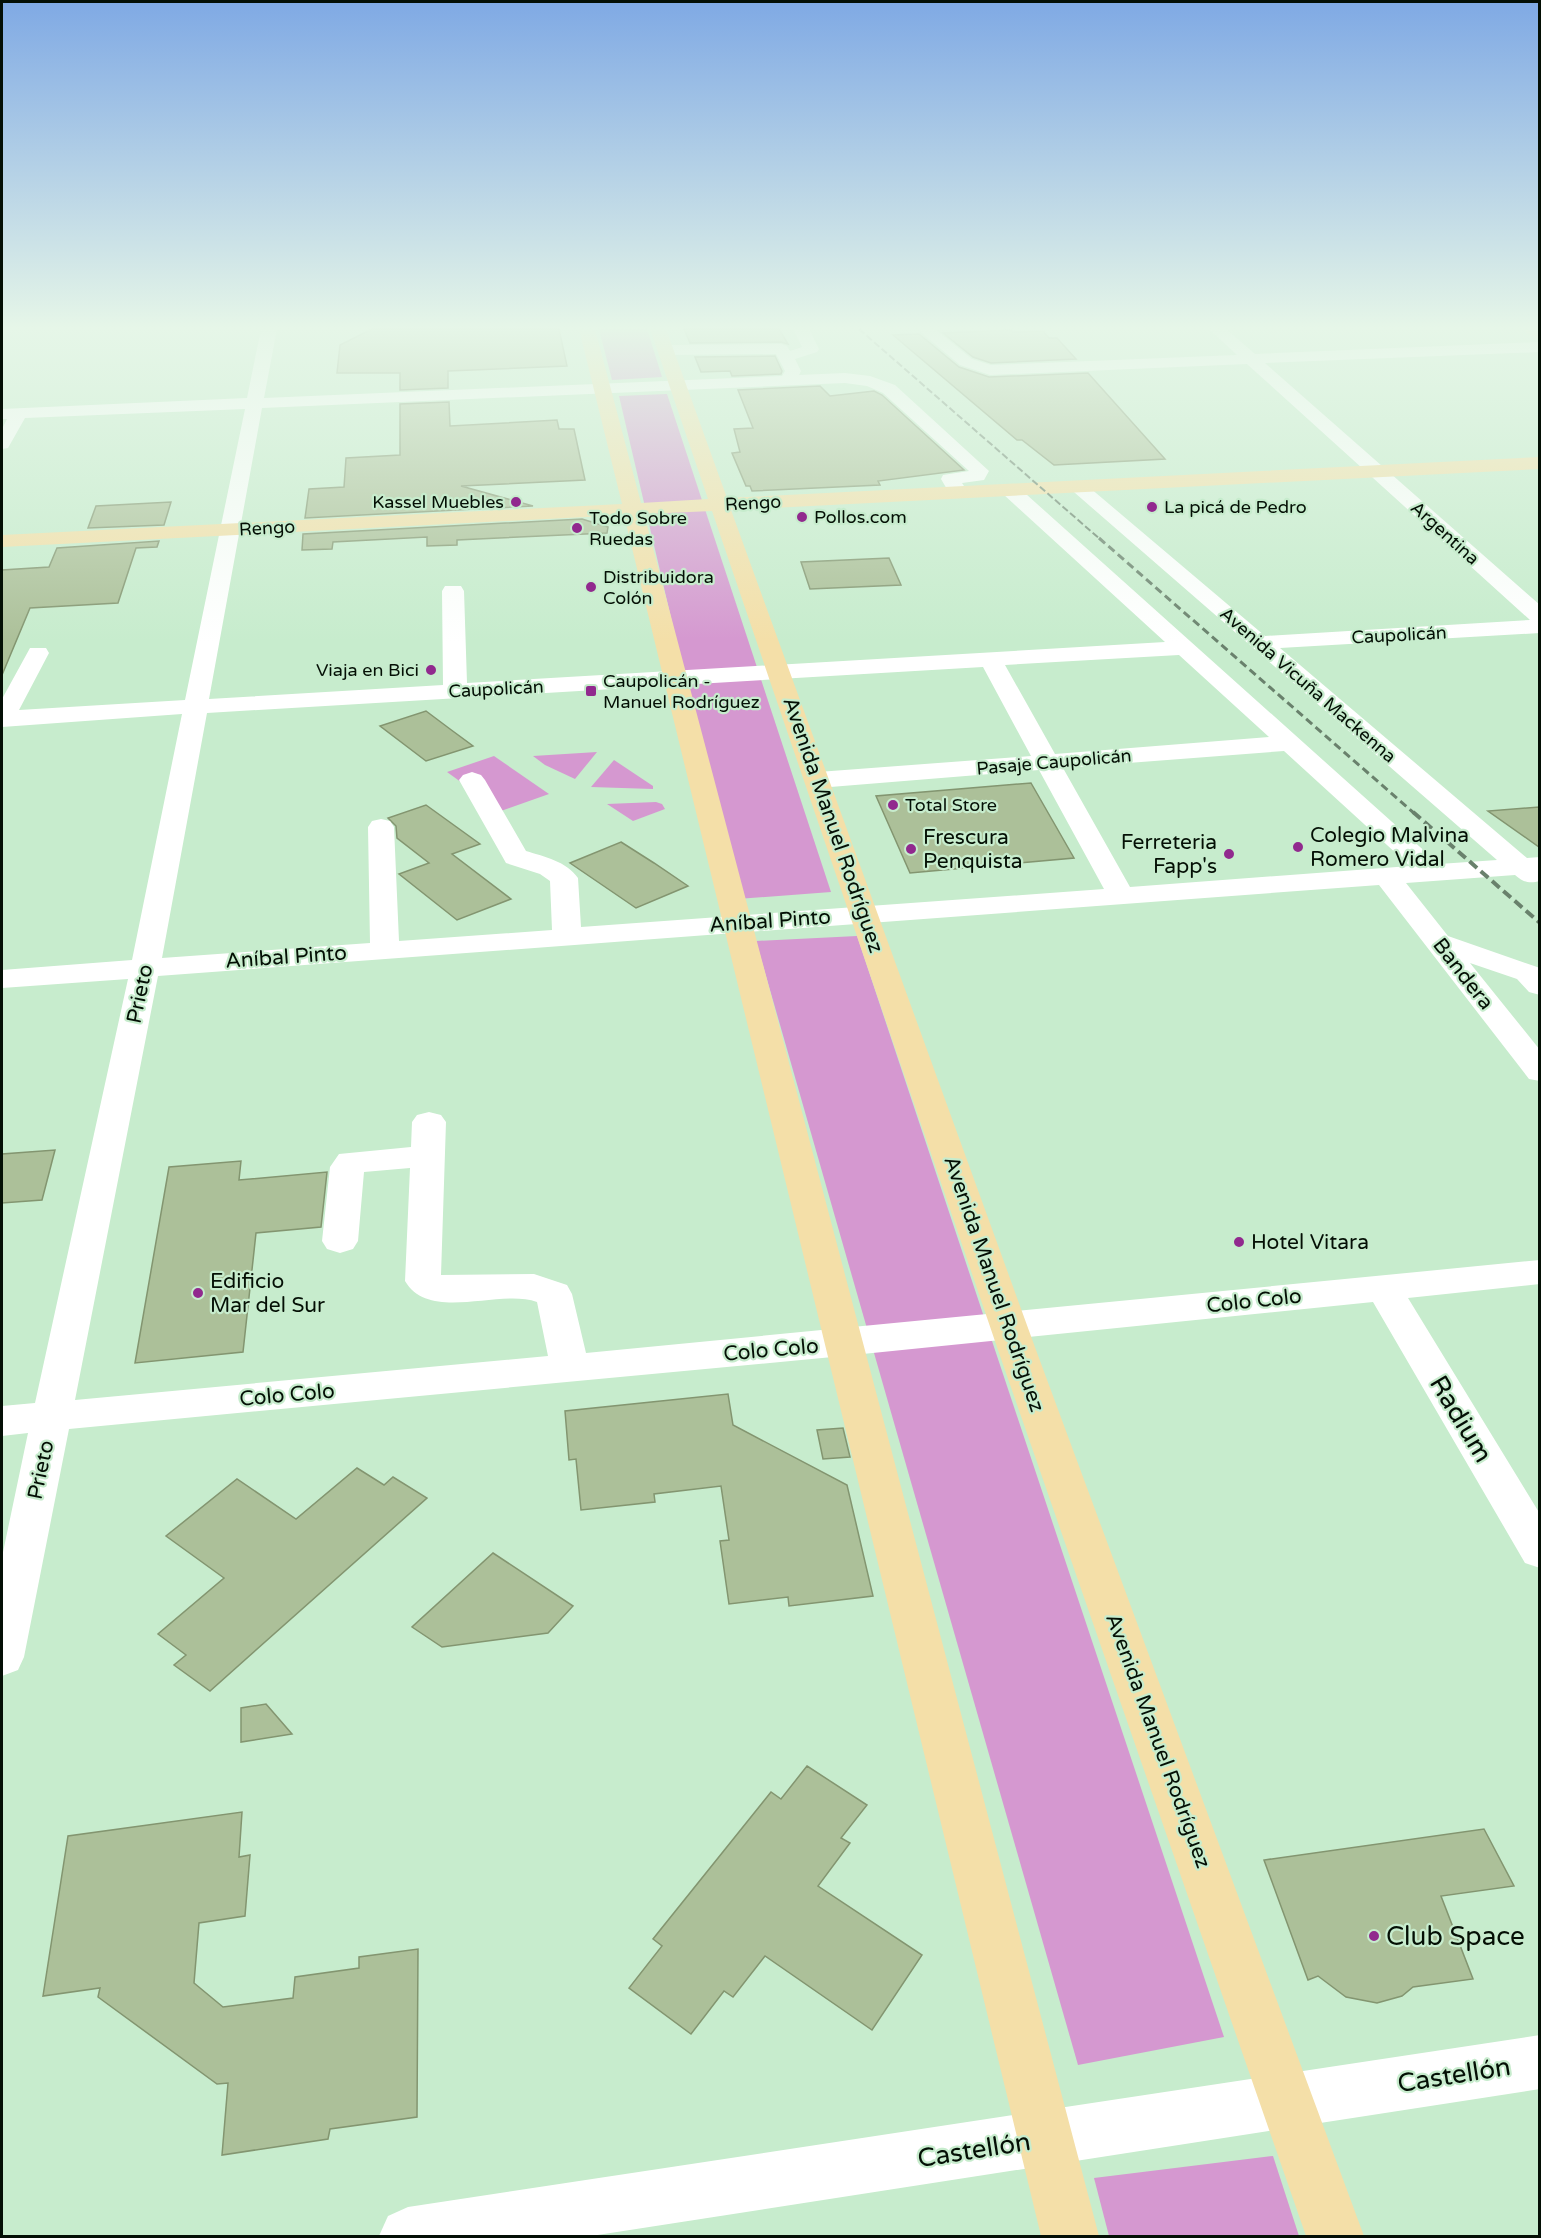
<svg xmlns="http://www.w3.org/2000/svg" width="1541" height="2238" font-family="'Varela Round',sans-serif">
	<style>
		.green { fill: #d598d0 }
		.building { fill: #acc099; stroke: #839570; stroke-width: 1.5 }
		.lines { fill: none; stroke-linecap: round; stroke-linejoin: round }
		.minor { fill: #fff; fill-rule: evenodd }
		.major { fill: #f4dfa8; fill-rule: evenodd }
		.rail-far2 { stroke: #69816c; stroke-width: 2; stroke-dasharray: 7 3; stroke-linecap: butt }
		.rail-far1 { stroke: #69816c; stroke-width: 3; stroke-dasharray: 8 4.5; stroke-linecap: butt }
		.rail { stroke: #69816c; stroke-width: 4; stroke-dasharray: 10 5; stroke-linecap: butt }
		.poi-dot { fill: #91298e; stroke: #c7eccd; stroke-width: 2 }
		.labels { text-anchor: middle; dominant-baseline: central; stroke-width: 4.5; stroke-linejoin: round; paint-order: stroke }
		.far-poi-label { font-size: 18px; fill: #040f05; stroke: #c7eccd; text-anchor: start }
		.far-street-label { font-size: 18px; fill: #040f05; stroke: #c7eccd }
		.street-label { font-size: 21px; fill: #040f05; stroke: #c7eccd }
		.poi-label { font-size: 21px; fill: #040f05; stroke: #c7eccd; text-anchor: start }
		.near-street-label { font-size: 26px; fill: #040f05; stroke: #c7eccd }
		.near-poi-label { font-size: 26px; fill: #040f05; stroke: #c7eccd; text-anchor: start }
	</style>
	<rect width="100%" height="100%" fill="#c7eccd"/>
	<g class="green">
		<path d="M599,329H647L662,377L612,380Z"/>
		<path d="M667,394L831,892L737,899L619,396Z"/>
		<path d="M597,752L575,779L545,765L533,756Z"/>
		<path d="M494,756L549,794L501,811L447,772Z"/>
		<path d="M614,760L653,786V789L591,787Z"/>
		<path d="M656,802L662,804L665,809L633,821L607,804Z"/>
		<path d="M857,936L1224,2037L1078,2065L756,941Z"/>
		<path d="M1273,2156L1299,2236H1109L1094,2178Z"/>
	</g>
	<g class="building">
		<path d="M372,329H559L567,366L448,371V388L400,390V373H337L340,345Z"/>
		<path d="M684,329H779L788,344L781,342L690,343Z"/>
		<path d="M1011,330L1013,332L1043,331L1049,338H1057L1076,359L991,363L973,357L943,333Z"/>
		<path d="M919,334L959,367L989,377L1088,373L1165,459L1054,465L1022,440H1017L893,335Z"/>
		<path d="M775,356L782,371L781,374L732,376L730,371L701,372L695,357Z"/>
		<path d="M820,386L830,396L874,391L882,395L964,470L878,481L880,485L752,491L750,486H746L732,453L740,452L734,429L753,428L738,390Z"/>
		<path d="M449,402L450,426L557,420L559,429H574L585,480L461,486L533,506L305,518L309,489L344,487L346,458L400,455V404Z"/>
		<path d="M171,502L164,525L88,528L96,506Z"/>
		<path d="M582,519L608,527L607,533L457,540V545L427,546V537L333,542L332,549L302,550L303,534Z"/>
		<path d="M159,541L157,547L136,548L118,603L30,608L2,675V570L49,567L57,548Z"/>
		<path d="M889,558L901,585L810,589L801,562Z"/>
		<path d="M426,711L450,729L473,746L426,761L380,726Z"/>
		<path d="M1031,783L1074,858L910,873L876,796Z"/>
		<path d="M426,805L480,844L452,854L511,899L457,920L399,874L429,863L397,838L396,826L388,818Z"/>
		<path d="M1539,807V847L1488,811Z"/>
		<path d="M621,842L654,863L688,886L636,908L570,863Z"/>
		<path d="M55,1150L42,1200L2,1203V1154Z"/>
		<path d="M241,1161L239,1180L327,1172L321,1227L256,1233L243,1352L135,1363L169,1167Z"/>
		<path d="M728,1394L733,1425L847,1485L873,1596L789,1606L788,1597L729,1604L720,1541L729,1540L721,1486L654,1494L655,1502L581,1510L576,1459L569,1460L565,1411Z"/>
		<path d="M843,1428L850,1457L823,1459L817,1430Z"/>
		<path d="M357,1468L384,1485L393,1477L427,1498L210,1691L174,1665L186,1655L158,1634L224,1578L166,1536L237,1479L296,1519Z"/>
		<path d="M493,1553L573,1606L548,1633L442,1647L412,1627Z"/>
		<path d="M266,1704L292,1734L241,1742V1708Z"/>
		<path d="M807,1766L867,1805L841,1838L850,1843L818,1886L922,1955L872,2030L765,1956L733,1997L724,1991L691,2034L629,1988L662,1946L653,1939L771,1792L781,1799Z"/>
		<path d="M242,1812L239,1857L250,1855L245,1916L199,1923L194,1983L223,2007L293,1998L295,1977L359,1968V1957L418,1949L417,2117L330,2129L328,2139L222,2155L228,2083L217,2084L98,1997L100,1988L43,1996L68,1836Z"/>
		<path d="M1484,1829L1514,1886L1441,1896L1473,1979L1413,1987L1402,1996L1377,2003L1346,1997L1318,1976L1308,1980L1264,1860Z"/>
	</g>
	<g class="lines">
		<g class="minor">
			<path d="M261,329H277L264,398L782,376L785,371L776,354L666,355L658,350L666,345L781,344L787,346L790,351L802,347L793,329H809L819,349L817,352L795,359L801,371L799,375L845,373L870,376L895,385L989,471L984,480L962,483L968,492L965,496H951L941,479L943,475L969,471L883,393L867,386L845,383L262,408L209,699L443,685L442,591L445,586H461L464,591L467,683L1165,642L1003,494L1000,490L1010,484L1017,486L1439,864L1497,860L1067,486L1069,482H1083L1265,636L1530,620L1247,364L990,375L960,365L917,329H935L972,359L991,365L1237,355L1209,329H1226L1255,354L1540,342V352L1265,363L1540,605V633L1280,648L1527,858L1540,857V881C1529,884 1523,882 1515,875L1406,883L1448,936L1540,968V995L1529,992L1517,979L1470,963L1540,1050V1081L1529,1079L1379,885L158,976L75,1400L548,1356L537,1302C499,1288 430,1323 405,1281L410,1168L364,1172L358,1241L353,1249L340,1253L327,1249L322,1241L330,1167L339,1154L411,1147L412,1122L417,1115L429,1112L441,1115L446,1122L441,1275L534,1274L567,1285L572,1294L586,1353L1540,1260V1284L1408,1298L1540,1514V1568L1525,1563L1373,1302L843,1356L69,1429L24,1657L18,1670L2,1676V1557L28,1433L2,1436V1406L35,1403L128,979L2,988V970L132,960L182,714L2,727V699L30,648H46L49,653L19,710L185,700L245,409L25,418L8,448L2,449V429L7,419H2V409L247,398ZM1179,655L1269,737L1055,754L1005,665ZM983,667L1031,756L818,772L809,775L805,780L809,785L818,788L1039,770L1104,889L581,927L578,878C566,861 545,857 526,851L485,780L481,775L472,772L463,775L459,780L506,863L540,874L550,881L552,930L399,941L394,827L390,821L381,819L372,821L368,827L370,943L162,958L207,713ZM1284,751L1410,866L1130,887L1063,768Z"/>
			<path d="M1540,2035V2089L591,2236H379L388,2216L408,2207Z"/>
		</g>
		<g class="major">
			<path d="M579,329H595L641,503L708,499L650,329H666L727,498L1540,457V469L731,510L1036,1350L1364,2236H1306L998,1350L712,511L644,514L1099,2236H1041L624,515L2,547V535L622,504Z"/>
			<path d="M1521,329H1540V341Z"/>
		</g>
		<path class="rail-far2" d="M859,329L1101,540"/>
		<path class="rail-far1" d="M1099,538L1415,814"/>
		<path class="rail" d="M1413,812L1540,923"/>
	</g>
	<linearGradient id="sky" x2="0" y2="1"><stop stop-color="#7fa9e4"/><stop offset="0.51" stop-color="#e6f6e8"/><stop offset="1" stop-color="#e6f6e8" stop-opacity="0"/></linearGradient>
	<rect width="1541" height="642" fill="url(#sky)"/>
	<g class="poi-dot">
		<circle cx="516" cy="502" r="6"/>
		<circle cx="1152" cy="507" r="6"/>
		<circle cx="802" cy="517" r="6"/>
		<circle cx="577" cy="528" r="6"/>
		<circle cx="591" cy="587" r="6"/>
		<circle cx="431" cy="670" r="6"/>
		<rect x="585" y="685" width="12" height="12" rx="3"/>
		<circle cx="893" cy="805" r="6"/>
		<circle cx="1298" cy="847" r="6"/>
		<circle cx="911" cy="849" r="6"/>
		<circle cx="1229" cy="854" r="6"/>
		<circle cx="1239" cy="1242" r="6"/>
		<circle cx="198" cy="1293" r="6"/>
		<circle cx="1374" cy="1936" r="6"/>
	</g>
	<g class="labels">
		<g class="far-poi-label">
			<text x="504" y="502" text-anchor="end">Kassel Muebles</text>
			<text x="1164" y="507">La picá de Pedro</text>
			<text x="814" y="517">Pollos.com</text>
			<text x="589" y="518">Todo Sobre<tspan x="589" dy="21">Ruedas</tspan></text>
			<text x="603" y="577">Distribuidora<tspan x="603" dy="21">Colón</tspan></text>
			<text x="419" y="670" text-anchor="end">Viaja en Bici</text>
			<text x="603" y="681">Caupolicán -<tspan x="603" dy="21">Manuel Rodríguez</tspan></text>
			<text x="905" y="805">Total Store</text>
		</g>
		<g class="far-street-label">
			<text transform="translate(753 503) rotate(-3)">Rengo</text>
			<text transform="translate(267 528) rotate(-3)">Rengo</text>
			<text transform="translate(1445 533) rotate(42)">Argentina</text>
			<text transform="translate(1399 635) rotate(-3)">Caupolicán</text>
			<text transform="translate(1308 685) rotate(41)">Avenida Vicuña Mackenna</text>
			<text transform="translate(496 689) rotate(-3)">Caupolicán</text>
			<text transform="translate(1054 762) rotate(-5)">Pasaje Caupolicán</text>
		</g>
		<g class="street-label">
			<text transform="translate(833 825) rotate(71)">Avenida Manuel Rodríguez</text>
			<text transform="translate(770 921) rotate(-4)">Aníbal Pinto</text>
			<text transform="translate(286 957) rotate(-4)">Aníbal Pinto</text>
			<text transform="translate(1463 974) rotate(52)">Bandera</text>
			<text transform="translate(140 994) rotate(-78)">Prieto</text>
			<text transform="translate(994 1284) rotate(71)">Avenida Manuel Rodríguez</text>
			<text transform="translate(1254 1301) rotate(-6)">Colo Colo</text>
			<text transform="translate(771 1350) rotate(-5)">Colo Colo</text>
			<text transform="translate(287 1395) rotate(-5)">Colo Colo</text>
			<text transform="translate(41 1470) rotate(-78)">Prieto</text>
			<text transform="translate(1158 1741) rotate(70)">Avenida Manuel Rodríguez</text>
		</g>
		<g class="poi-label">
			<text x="1310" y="835">Colegio Malvina<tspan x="1310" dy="24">Romero Vidal</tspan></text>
			<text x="923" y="837">Frescura<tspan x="923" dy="24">Penquista</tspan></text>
			<text x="1217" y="842" text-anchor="end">Ferreteria<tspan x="1217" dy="24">Fapp's</tspan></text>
			<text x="1251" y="1242">Hotel Vitara</text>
			<text x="210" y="1281">Edificio<tspan x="210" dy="24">Mar del Sur</tspan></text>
		</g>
		<g class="near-street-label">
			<text transform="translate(1461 1419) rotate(59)">Radium</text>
			<text transform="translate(1454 2075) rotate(-9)">Castellón</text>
			<text transform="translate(974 2150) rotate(-9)">Castellón</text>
		</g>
		<g class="near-poi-label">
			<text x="1386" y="1936">Club Space</text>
		</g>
	</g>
	<rect width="1541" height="2238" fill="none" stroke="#040f05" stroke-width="6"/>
</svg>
